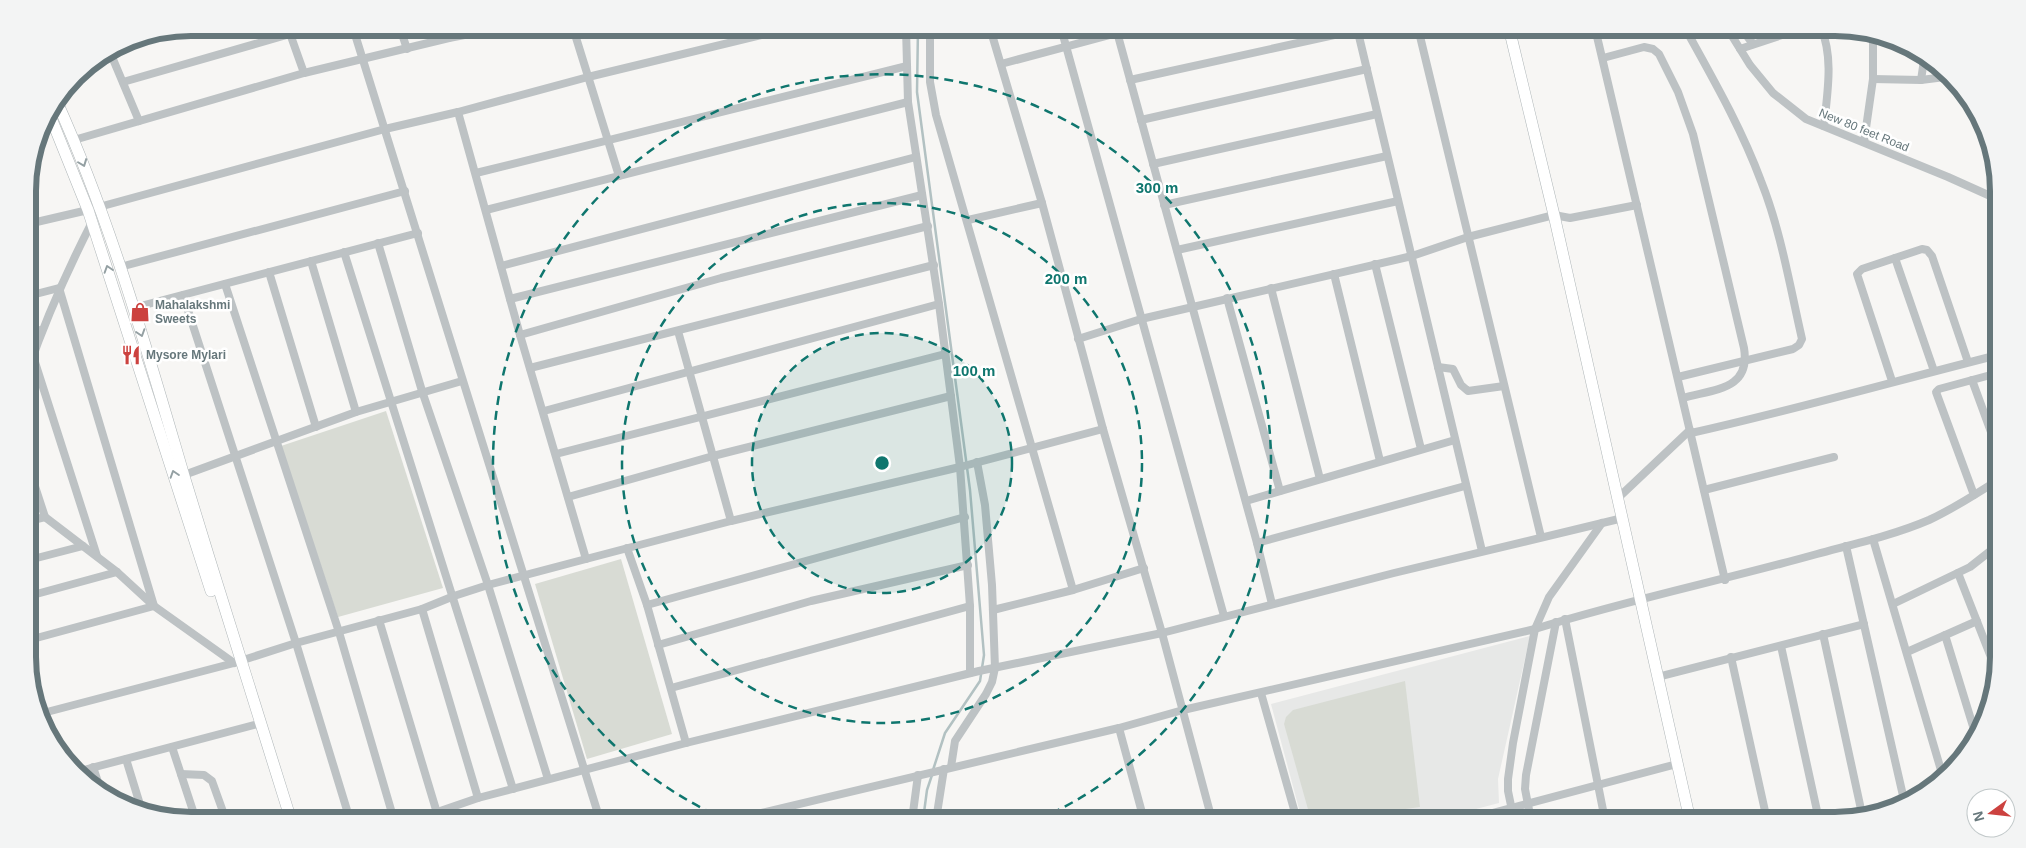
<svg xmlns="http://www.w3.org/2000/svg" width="2026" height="848" font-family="Helvetica,sans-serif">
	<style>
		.built { fill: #e7e8e7 }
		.green { fill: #d8dbd4 }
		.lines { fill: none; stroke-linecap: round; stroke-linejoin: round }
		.stream { stroke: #b2c1c2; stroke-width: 2.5 }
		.secondary-casing { stroke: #afb6b8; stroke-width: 12 }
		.street { stroke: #bdc2c4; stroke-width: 8 }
		.secondary { stroke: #fff; stroke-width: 11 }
		.oneway { stroke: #94a0a3 }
		.ring { fill: none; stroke: #0f766e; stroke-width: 2.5; stroke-dasharray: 9 6 }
		.labels { text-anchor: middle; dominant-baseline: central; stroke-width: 5; stroke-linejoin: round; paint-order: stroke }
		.street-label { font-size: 12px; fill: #66777b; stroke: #fff }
		.poi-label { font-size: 12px; font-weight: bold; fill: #66777b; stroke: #fff; text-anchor: start }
		.rim { fill: none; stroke: #66777b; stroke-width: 6 }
		.centre { fill: #0f766e; stroke: #fff; stroke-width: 2.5 }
		.ring-label { font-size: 15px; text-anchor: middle; font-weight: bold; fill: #0f766e; stroke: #fff; stroke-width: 5; stroke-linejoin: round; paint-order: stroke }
	</style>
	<rect width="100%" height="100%" fill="#f7f6f4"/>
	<path class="built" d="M1530,636L1498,779L1499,803L1434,820H1302L1271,704Z"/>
	<g class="green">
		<path d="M386,411L443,588L338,617L281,446Z"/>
		<path d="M621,559L672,734L587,759L535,584Z"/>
		<path d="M1405,681L1420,807L1327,820H1311L1284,724L1286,717L1293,710Z"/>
	</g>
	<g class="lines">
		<g class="stream">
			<path d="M918,28L917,92L970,490L984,655L980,681L945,733L933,770"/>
			<path d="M923,820L927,790L932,775"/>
		</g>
		<defs>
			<g id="secondary">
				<path d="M1509,28L1554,215L1690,820"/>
				<path d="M57,102C111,222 147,350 184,476C219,591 255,706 291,820"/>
				<path d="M49,113L88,210L211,591"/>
			</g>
		</defs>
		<use href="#secondary" class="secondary-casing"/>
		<g class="street">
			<path d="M288,28L304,73"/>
			<path d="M353,28L600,820"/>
			<path d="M400,28L407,49"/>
			<path d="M446,28L449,38"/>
			<path d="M573,28L619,176"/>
			<path d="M906,28L908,102L939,304L960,467L970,606V673"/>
			<path d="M930,28V82L936,115L1073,590"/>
			<path d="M990,28L1042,203L1103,429L1162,633L1212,820"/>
			<path d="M1061,28L1224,616"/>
			<path d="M1357,28L1482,551"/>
			<path d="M1418,28L1541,537"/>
			<path d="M1595,28L1725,580"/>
			<path d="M1727,28L1750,65L1773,93L1806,119L1948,177L1997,199"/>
			<path d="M1741,28L1753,44"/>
			<path d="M1821,28C1834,58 1827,94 1824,126"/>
			<path d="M1117,32L1257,543L1272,604"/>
			<path d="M1740,49L1803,28"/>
			<path d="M110,52L139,121"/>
			<path d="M1603,58L1644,47L1653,49L1659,54L1678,92L1693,134L1744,348C1751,390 1714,389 1683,398"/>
			<path d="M1001,64L1136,28"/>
			<path d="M1873,79L1921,80L1945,77"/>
			<path d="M1130,80L1357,30"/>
			<path d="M1921,80L1924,60"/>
			<path d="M123,82L290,34"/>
			<path d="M458,112L520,335L586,559"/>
			<path d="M1141,120L1367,69"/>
			<path d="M74,140L304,73L449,38L500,28"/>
			<path d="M1864,142L1873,79V35"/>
			<path d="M1153,164L1377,114"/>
			<path d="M476,173L907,66"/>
			<path d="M1164,205L1387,156"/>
			<path d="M486,210L908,102"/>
			<path d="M968,220L1042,203"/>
			<path d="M28,224L88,210L385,129L458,112L588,77L790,28"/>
			<path d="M378,243L422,391L488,585L548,779"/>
			<path d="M1177,250L1398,201"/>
			<path d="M344,252L513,789"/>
			<path d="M1895,258L1934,371"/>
			<path d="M311,261L356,412"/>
			<path d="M1375,264L1421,449"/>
			<path d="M501,266L916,157"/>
			<path d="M120,267L405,191"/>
			<path d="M269,272L316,427"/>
			<path d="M1334,274L1380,461"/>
			<path d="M225,284L339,632L394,820"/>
			<path d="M1271,288L1320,479"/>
			<path d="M183,295L296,643L350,820"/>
			<path d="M28,296L59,288L154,606L29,640"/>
			<path d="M1227,298L1280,491"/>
			<path d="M510,299L922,195"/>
			<path d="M133,308L418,233"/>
			<path d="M678,331L731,521"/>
			<path d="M28,333L41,330"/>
			<path d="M520,335L721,278L928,226"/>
			<path d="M1078,339L1141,319L1412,256L1468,237L1554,215L1570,218L1637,205"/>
			<path d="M33,356L97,556"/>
			<path d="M1438,367L1453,369L1461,385L1468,391L1504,386"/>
			<path d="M530,368L934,265"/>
			<path d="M28,370C46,318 67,271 92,222"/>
			<path d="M1678,377L1793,349L1799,345L1802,339C1790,287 1781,231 1761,181C1741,127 1712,77 1685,28"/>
			<path d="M1972,380L1998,451"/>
			<path d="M1892,381L1857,274L1862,269L1922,249L1927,250L1932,256L1968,362"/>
			<path d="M544,411L939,304"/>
			<path d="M1691,433C1794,410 1895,381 1998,355"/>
			<path d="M556,454L945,354"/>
			<path d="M28,465L45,517L117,572L154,606L234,663"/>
			<path d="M184,475L356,412L462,381"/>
			<path d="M1704,490L1834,457"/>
			<path d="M1974,495L1936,392L1939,389L1998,373"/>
			<path d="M568,497L713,456L951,396"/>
			<path d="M1618,498L1690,430"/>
			<path d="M1246,501L1455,440"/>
			<path d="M29,521L45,517"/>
			<path d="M1873,539L1943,777"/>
			<path d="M1257,543L1465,486"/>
			<path d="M1846,546L1904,800"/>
			<path d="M627,548L647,605L686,743"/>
			<path d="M29,560L83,546"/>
			<path d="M1958,573L1996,670"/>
			<path d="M29,596L117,572"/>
			<path d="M1893,604L1970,567L1998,545"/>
			<path d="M647,605L965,517"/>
			<path d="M422,609L478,798"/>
			<path d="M993,610L1073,590L1144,568"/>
			<path d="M1565,619L1605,820"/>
			<path d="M379,620L437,813"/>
			<path d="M1823,634L1862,814"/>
			<path d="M1945,635L1976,736"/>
			<path d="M658,645L811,601L968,565"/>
			<path d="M1781,646L1819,820"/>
			<path d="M1907,652L1977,621"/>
			<path d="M1731,657L1767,820"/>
			<path d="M1657,677L1864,624"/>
			<path d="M671,688L970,606"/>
			<path d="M1261,693L1297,820"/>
			<path d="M43,713L234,663L296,643L422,609L454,596L488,585L586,559L731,521L960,467L1103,429"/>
			<path d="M1119,728L1144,820"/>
			<path d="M172,747L196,820"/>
			<path d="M126,759L142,811"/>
			<path d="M93,767L99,785"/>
			<path d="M951,767L955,741L986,694L992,682L995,668L992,585L985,505L977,462"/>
			<path d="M80,771L254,725"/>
			<path d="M181,774L204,775L212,781L226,820"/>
			<path d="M414,820L478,798L686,743L979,671L1162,633L1394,573L1623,518"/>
			<path d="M732,820L1119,728L1183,710L1535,629C1628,600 1724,580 1817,554C1854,544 1894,535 1929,520C1953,509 1976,494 1998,480"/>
			<path d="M912,820L918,775"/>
			<path d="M936,820L944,769"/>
			<path d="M1109,820L1142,813"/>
			<path d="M1466,820L1677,764"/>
			<path d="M1514,820L1508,791V779L1513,743L1535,629L1549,597L1602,523"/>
			<path d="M1531,820L1525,789L1526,775L1556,622"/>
		</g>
		<use href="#secondary" class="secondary"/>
	</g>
	<defs><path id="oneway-chevron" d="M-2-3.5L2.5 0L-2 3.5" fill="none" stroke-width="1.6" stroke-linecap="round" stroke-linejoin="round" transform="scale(1.25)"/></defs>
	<g class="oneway">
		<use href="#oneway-chevron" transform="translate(83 163) rotate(69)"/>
		<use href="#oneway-chevron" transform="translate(108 269) rotate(-108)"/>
		<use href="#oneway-chevron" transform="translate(141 333) rotate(72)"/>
		<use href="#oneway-chevron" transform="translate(174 474) rotate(-108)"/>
	</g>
	<circle cx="882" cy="463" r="130" fill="#0f766e" fill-opacity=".12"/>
	<g class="ring">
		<circle cx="882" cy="463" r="130"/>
		<circle cx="882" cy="463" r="260"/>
		<path d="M727 820A389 389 0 1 1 1037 820"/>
	</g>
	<defs>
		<symbol id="shop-bare" viewBox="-9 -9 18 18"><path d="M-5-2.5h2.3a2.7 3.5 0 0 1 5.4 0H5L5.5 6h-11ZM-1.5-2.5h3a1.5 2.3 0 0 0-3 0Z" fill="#cc423f" stroke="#fff" stroke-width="2.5" paint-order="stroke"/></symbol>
		<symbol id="restaurant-bare" viewBox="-9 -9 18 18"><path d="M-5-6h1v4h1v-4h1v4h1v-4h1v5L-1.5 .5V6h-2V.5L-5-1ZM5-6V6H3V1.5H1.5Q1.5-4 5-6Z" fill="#cc423f" stroke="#fff" stroke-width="2.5" paint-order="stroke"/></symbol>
	</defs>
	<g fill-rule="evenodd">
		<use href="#shop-bare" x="126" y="298" width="28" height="28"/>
		<use href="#restaurant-bare" x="117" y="341" width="28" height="28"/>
	</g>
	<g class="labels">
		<g class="street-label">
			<text transform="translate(1864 130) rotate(22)">New 80 feet Road</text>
		</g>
		<g class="poi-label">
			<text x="155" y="305">Mahalakshmi<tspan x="155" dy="14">Sweets</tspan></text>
			<text x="146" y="355">Mysore Mylari</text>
		</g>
	</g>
	<path d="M0 0H2026V848H0ZM191 36H1835A155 155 0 0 1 1990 191V657A155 155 0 0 1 1835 812H191A155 155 0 0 1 36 657V191A155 155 0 0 1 191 36Z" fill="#f3f4f4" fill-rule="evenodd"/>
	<path class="rim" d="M191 36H1835A155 155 0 0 1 1990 191V657A155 155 0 0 1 1835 812H191A155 155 0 0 1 36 657V191A155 155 0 0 1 191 36Z"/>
	<circle cx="882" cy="463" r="8" class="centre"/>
	<g class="ring-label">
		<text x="1157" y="193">300 m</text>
		<text x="1066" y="284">200 m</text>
		<text x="974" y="376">100 m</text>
	</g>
	<g transform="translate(1991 813) rotate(255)"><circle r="24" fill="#ffffff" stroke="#c2c9ca"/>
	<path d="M0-4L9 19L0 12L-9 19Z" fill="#cc423f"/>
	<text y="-8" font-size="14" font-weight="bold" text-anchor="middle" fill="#66777b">N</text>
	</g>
</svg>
